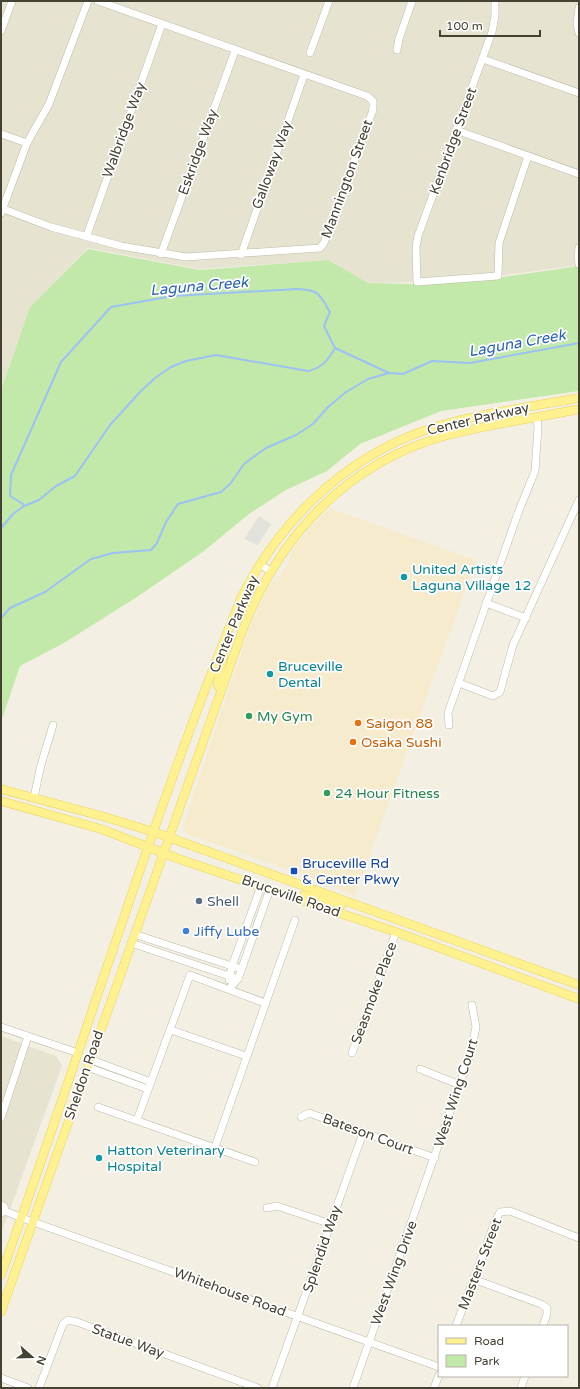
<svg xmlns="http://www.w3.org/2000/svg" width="580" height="1389" font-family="'Varela Round',sans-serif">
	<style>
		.residential { fill: #e7e3d1 }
		.commercial { fill: #f6ebcd }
		.green { fill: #c2e9aa }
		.parking { fill: #e3e1dc }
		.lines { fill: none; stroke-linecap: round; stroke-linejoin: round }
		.stream { stroke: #9cc1f3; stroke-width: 2 }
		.minor-casing { stroke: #bebaa6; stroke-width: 8 }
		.major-casing { stroke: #e8d55c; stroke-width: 9 }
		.minor { stroke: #fff; stroke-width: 7 }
		.major { stroke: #fff190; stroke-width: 8 }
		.culture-dot { fill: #0f9aa8; stroke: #fff; stroke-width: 1.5 }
		.leisure-dot { fill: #2e9e5b; stroke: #fff; stroke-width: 1.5 }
		.food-dot { fill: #e8710a; stroke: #fff; stroke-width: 1.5 }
		.transit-dot { fill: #1a4fb4; stroke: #fff; stroke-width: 1.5 }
		.service-dot { fill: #5c6f8a; stroke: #fff; stroke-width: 1.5 }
		.shop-dot { fill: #3f7fe0; stroke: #fff; stroke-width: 1.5 }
		.labels { text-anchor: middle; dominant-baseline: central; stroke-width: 3.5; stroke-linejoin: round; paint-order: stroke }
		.street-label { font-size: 14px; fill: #454133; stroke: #fff }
		.culture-label { font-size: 14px; fill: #0d838f; stroke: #fff; text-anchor: start }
		.leisure-label { font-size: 14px; fill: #27864d; stroke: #fff; text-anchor: start }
		.food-label { font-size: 14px; fill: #c56008; stroke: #fff; text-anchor: start }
		.transit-label { font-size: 14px; fill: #164399; stroke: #fff; text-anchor: start }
		.service-label { font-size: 14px; fill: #4e5e75; stroke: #fff; text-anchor: start }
		.shop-label { font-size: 14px; fill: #366cbe; stroke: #fff; text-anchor: start }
		.water-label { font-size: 15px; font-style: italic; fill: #2963b4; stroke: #fff }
	</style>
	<rect width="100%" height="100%" fill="#f3f0e3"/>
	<g class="residential">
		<path d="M1,1H579V265L498,276L417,282L367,283L328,260L200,269L88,248L30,307L1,390Z"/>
		<path d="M1,1036L56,1056L62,1066L1,1234Z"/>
	</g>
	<path class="commercial" d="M330,508L476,560L355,896L326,883L187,834L183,826L227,694L253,620L268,588L273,581L278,579L290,560V556L293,549L315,522Z"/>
	<path class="green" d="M88,249L200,270L328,260L368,283L416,284L496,278L579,266V391L441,411L360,444L327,471L286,490L249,514L204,551L137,597L64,643L20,666L1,722V390L30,307Z"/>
	<path class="parking" d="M259,516L271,524L258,545L244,539Z"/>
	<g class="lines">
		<g class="stream">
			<path d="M24,506L39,500L56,486L75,476L110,425L140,392L155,378L171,367L186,361L216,355L308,371C322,368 328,360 335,348L389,373"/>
			<path d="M1,528L13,514L24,506L23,504L10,496L11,475L61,362L111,307L173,296L297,289C320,290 319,294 330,312L324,326L335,348"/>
			<path d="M1,618L10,608L45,592L91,559L113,553L151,550L157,543L166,522L178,504L221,492L230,484L244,464L266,448L296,435L313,424L328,407L346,392L368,379L389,373L403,374L432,361L470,363L579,343"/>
		</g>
		<defs>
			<g id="minor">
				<path d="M495,1V16L492,32L418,236L416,247L417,282L498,276L499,243L528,156"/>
				<path d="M579,8L577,24L579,33"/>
				<path d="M1,31L12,1"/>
				<path d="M397,50L399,39L412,1"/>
				<path d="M310,53L329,1"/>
				<path d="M483,59L579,93"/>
				<path d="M456,130L579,174"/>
				<path d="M1,134L27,143"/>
				<path d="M1,208L51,227L121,246L186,257L320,248L324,243L373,110V101L367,96L98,1"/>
				<path d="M1,213L27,143L49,104L88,1"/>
				<path d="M87,235L162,24"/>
				<path d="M579,248L578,256L579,264"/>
				<path d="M161,254L235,51"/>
				<path d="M241,255L304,75"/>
				<path d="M260,565L271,571"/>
				<path d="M486,603L526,618"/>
				<path d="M459,683L493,696L500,692L513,645L579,500"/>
				<path d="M449,725L448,713L518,513L535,471L538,428L537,417"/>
				<path d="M34,797L41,765L53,725"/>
				<path d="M134,934L241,969"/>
				<path d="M131,943L238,979"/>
				<path d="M229,980L232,966L261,886"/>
				<path d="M229,989L238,979L270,889"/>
				<path d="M1,1027L78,1053"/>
				<path d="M171,1030L246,1056"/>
				<path d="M352,1053L396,932"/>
				<path d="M89,1059L151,1082"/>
				<path d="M87,1067L148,1089"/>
				<path d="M420,1069L460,1085"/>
				<path d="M98,1107L255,1162"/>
				<path d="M301,1117L309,1113L435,1158"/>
				<path d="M1,1118L28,1036"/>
				<path d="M137,1120L190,975L265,1003"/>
				<path d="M215,1147L295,920"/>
				<path d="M1,1205L4,1206L5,1211L1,1213"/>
				<path d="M267,1208L277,1206L331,1224"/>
				<path d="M5,1211L22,1218L439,1367"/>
				<path d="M473,1279L541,1304L547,1308V1314L543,1326"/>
				<path d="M456,1326L495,1222L500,1212L510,1211L579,1238"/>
				<path d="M1,1378L28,1388"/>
				<path d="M39,1388L63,1324L68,1320L77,1322L258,1388"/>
				<path d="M272,1388L363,1133"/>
				<path d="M353,1388L471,1052L476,1027L472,1005"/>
				<path d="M434,1388L439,1375"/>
				<path d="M521,1388L525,1376"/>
			</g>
			<g id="major">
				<path d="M221,689L218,686C217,675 223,663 224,652"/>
				<path d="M1,789L105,817L154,832L579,985"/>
				<path d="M1,801L101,829L179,859L396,932L579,999"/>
				<path d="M304,895L341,905"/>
				<path d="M1,1275C83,1049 151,818 242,596C284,514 354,449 445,424C488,412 534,406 579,398"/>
				<path d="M1,1312L242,632C278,537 347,462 448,435C491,424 536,418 579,409"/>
			</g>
		</defs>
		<use href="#minor" class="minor-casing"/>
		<use href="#major" class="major-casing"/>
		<use href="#minor" class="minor"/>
		<use href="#major" class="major"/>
	</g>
	<g class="culture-dot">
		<circle cx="404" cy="577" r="4"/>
		<circle cx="270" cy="674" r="4"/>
		<circle cx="99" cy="1158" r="4"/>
	</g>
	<g class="leisure-dot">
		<circle cx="249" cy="716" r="4"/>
		<circle cx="327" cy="793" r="4"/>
	</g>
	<g class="food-dot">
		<circle cx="358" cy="723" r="4"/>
		<circle cx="353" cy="742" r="4"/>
	</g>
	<rect class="transit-dot" x="290" y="867" width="8" height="8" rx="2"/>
	<circle class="service-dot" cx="199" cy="901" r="4"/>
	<circle class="shop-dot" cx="186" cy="931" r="4"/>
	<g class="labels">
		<g class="street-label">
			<text transform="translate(124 130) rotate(-70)">Walbridge Way</text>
			<text transform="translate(453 141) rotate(-70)">Kenbridge Street</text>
			<text transform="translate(198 152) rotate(-70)">Eskridge Way</text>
			<text transform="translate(272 165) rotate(-70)">Galloway Way</text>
			<text transform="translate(347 179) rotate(-70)">Mannington Street</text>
			<text transform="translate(478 419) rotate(-13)">Center Parkway</text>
			<text transform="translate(234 624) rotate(-67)">Center Parkway</text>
			<text transform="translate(291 896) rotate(19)">Bruceville Road</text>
			<text transform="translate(374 993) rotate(-70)">Seasmoke Place</text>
			<text transform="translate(84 1075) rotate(-71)">Sheldon Road</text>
			<text transform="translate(456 1093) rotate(-72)">West Wing Court</text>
			<text transform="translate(368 1134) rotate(20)">Bateson Court</text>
			<text transform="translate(322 1249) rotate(-71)">Splendid Way</text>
			<text transform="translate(480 1264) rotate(-69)">Masters Street</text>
			<text transform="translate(394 1273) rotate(-70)">West Wing Drive</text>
			<text transform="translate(230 1292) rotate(20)">Whitehouse Road</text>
			<text transform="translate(128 1341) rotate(20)">Statue Way</text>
		</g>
		<g class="culture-label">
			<text x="412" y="569">United Artists<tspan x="412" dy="16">Laguna Village 12</tspan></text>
			<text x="278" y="666">Bruceville<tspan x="278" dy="16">Dental</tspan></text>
			<text x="107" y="1150">Hatton Veterinary<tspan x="107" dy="16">Hospital</tspan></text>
		</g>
		<g class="leisure-label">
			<text x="257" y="716">My Gym</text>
			<text x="335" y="793">24 Hour Fitness</text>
		</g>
		<g class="food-label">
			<text x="366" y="723">Saigon 88</text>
			<text x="361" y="742">Osaka Sushi</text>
		</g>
		<g class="transit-label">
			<text x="302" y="863">Bruceville Rd<tspan x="302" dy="16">&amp; Center Pkwy</tspan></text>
		</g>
		<g class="service-label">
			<text x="207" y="901">Shell</text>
		</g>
		<g class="shop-label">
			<text x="194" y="931">Jiffy Lube</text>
		</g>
		<g class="water-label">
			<text transform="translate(199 286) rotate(-5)">Laguna Creek</text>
			<text transform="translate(517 343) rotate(-10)">Laguna Creek</text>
		</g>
	</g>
	<rect width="580" height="1389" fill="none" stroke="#454133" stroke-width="4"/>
	<rect x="438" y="1325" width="130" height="52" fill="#ffffff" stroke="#b5b3ad"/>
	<rect x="446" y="1338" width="20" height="6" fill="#fff190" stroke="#b5b3ad"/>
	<text x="474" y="1345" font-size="12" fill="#454133">Road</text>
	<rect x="446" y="1355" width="20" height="12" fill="#c2e9aa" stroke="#b5b3ad"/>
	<text x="474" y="1365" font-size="12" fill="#454133">Park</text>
	<g transform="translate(32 1357) rotate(110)" stroke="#ffffff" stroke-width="3" paint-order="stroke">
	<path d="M0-3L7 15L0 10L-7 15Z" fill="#454133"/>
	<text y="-6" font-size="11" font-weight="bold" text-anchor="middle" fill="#454133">N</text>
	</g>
	<path d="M440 30v6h100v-6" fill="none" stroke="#454133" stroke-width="2"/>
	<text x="446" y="30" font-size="12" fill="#454133" stroke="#ffffff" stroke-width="3" paint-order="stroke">100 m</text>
</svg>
